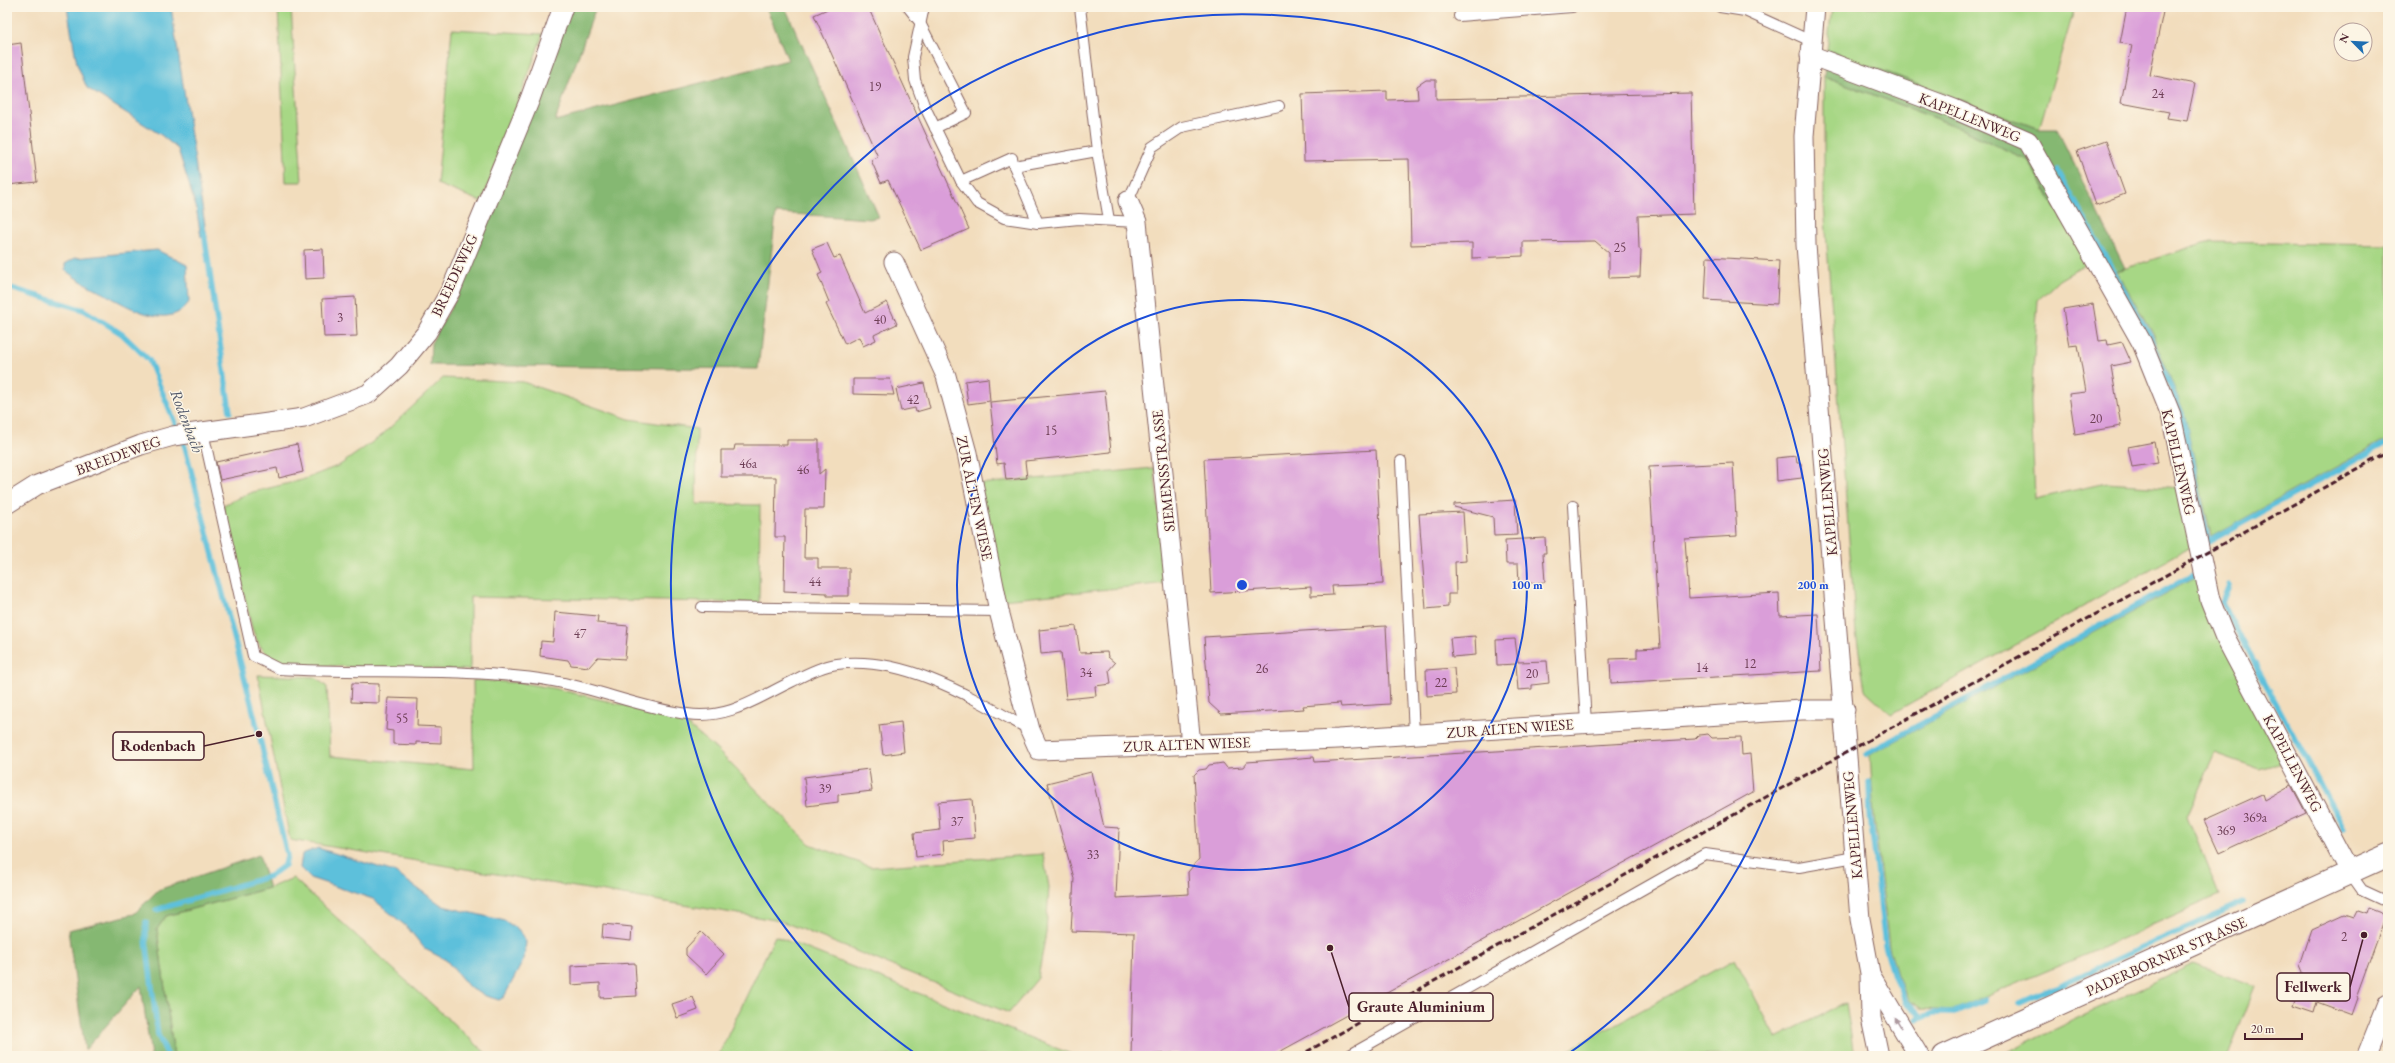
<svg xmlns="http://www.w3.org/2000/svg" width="2395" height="1063" font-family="'EB Garamond',serif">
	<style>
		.green { fill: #a7d785; stroke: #787b58 }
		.forest { fill: #85b872; stroke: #686c4e }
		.water { fill: #5dc0db; stroke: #547083 }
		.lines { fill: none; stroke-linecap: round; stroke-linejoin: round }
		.stream { stroke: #5dc0db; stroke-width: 5.5 }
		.building { fill: #da9ed9 }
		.service-casing { stroke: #85625e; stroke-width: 12 }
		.minor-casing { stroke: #85625e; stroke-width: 21 }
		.secondary-casing { stroke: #85625e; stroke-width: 24 }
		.service { stroke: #fff; stroke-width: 10 }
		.minor { stroke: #fff; stroke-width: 19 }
		.secondary { stroke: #fff; stroke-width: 22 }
		.rail { stroke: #4a1f2b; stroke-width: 3; stroke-dasharray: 6 3; stroke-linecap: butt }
		.oneway { fill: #ae9aa0 }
		.ring { fill: none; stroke: #1d4ed8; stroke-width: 2 }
		.labels { text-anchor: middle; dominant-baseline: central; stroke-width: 3; stroke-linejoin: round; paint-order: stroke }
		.number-label { font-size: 13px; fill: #6e3f56 }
		.street-label { font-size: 15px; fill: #4a1f2b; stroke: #fcf5e5 }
		.water-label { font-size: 16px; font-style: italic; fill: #515769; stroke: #fcf5e5 }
		.centre { fill: #1d4ed8; stroke: #fcf5e5; stroke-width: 2 }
		.ring-label { font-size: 12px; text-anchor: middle; font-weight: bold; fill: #1d4ed8; stroke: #fcf5e5; stroke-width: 3; stroke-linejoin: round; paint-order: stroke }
		.leader { fill: none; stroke: #4a1f2b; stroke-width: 1.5 }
		.callout-dot { fill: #4a1f2b; stroke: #fcf5e5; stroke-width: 1.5 }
		.callout { fill: #fcf5e5; stroke: #4a1f2b; stroke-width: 1.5 }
		.callout-label { font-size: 16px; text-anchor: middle; font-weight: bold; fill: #4a1f2b }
	</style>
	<rect width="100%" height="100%" fill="#fcf5e5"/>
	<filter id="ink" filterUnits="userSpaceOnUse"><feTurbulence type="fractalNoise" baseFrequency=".025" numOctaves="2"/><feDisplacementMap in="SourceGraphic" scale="8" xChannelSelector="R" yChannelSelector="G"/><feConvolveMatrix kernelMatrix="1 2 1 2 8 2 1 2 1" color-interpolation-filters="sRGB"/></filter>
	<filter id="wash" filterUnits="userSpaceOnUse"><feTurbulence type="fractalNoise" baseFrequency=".012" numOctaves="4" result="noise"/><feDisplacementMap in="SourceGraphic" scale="16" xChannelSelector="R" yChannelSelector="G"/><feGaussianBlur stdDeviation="0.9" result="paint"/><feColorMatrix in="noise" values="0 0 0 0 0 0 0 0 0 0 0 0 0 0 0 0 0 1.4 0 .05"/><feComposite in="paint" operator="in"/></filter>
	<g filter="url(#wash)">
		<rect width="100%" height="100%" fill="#f2ddbd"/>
		<g class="green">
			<path d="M278,7H291L302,182H286Z"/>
			<path d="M1832,7H2075L2039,129L1827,50Z"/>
			<path d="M452,29L543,34L482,202L437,184Z"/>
			<path d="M1824,76L1950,124L2028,160L2088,263L2059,280L2038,300L2031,400L2035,499L2106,483L2181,488L2192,546L1891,714L1865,690L1856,633L1824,205Z"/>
			<path d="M2207,242L2388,245V438L2211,537L2184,412L2152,333L2117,271Z"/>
			<path d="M443,378L523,382L629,419L697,429L696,504L760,505L759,603L470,597V670L297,665C270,658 262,656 252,628L223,505L253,492L302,480L340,465L381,436Z"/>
			<path d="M1154,468L1167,583L1003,600L979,484Z"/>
			<path d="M2198,576L2285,762L2260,769L2215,753L2187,816L2219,895L2092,952L1951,1011L1922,1009L1910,1001L1897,975L1889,947L1874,817L1870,755Z"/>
			<path d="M258,675L315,677L327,687L330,756L474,769L473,680L522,683L552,688L679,718L716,749L810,844L871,867L1043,854L1049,887L1046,933L1038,978L1009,1013L781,921L290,840Z"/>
			<path d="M293,878L489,1056H174L157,929L166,916L269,888Z"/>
			<path d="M775,936L1076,1056H718Z"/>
			<path d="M1735,959L1776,1038L1846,1003L1854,1055L1558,1056Z"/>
			<path d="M2193,963L2255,987L2228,1056H1998Z"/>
		</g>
		<g class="forest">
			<path d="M572,7H596L555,121L788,60L766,7H785L879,217L870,219L776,213L758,369L430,365L431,343L458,295Z"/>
			<path d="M1827,50L2039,129H2057L2125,268L2117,271L2088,263L2028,160L1950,124L1824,76Z"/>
			<path d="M259,855L269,888L166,916L157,929L174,1056H151L141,986L85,1050L68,930L134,914L158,890Z"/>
		</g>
		<g class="water">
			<path d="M67,7H171L207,238L201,237L196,207L178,149L161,135L87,88L77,64Z"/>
			<path d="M157,250L187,265L189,302C169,333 125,305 103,293C90,286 77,280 65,270V264L75,258Z"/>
			<path d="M318,848L394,872L443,906L505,921L519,930L526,942L524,959L504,997L499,1000L486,996L470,988L446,960L425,949L407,927L373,899L310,878L300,868L302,854Z"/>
		</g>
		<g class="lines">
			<g class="stream">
				<path d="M2058,171L2150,337L2182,414L2208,542L2388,442"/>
				<path d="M204,232L230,412"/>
				<path d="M7,287L84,310L122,334L149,360L185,447L259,734L287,855L285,865L270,876L156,910"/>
				<path d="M2229,585L2222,603L2344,829"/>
				<path d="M1866,754L2195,574"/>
				<path d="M1869,782L1870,814L1885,945L1894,976L1906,1001L1922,1017"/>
				<path d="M146,922V939L158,1035L168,1056"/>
				<path d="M2020,1003L2243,902"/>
				<path d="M1917,1019L1933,1013H1952L1984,1000"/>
			</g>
		</g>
		<g id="blocks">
			<g class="building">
				<path d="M832,7H868L969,229L921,250L888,180L881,183L871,160L878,157L814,15Z"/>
				<path d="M2127,7H2164L2150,75L2195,84L2187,121L2167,118L2169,112L2121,103L2132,45L2120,43Z"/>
				<path d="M21,43L37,182L7,185V45Z"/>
				<path d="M1426,80H1436V99L1691,93L1694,214L1638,216L1639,248L1641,251L1640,277L1609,278V253L1595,241L1523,242V256L1472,258V243L1411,245L1409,159L1304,161L1302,94L1387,91V100L1418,99L1417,86Z"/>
				<path d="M2106,141L2125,194L2096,205L2077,151Z"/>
				<path d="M827,243L834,258L840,256L865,313L887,302L897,324L874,335L876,340L863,346L859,337L845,344L826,304L829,302L818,275L822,273L812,249Z"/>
				<path d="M323,249L324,278L305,279L304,250Z"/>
				<path d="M1707,257L1779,261L1777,304L1705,300Z"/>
				<path d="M355,297L357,336L324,337L322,299Z"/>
				<path d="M2093,304L2099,341L2107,340L2108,345L2122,342L2131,362L2111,366L2121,426L2075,434L2069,394L2086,392L2078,345L2069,346L2063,309Z"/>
				<path d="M988,378L990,401L968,404L965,381Z"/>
				<path d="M853,379H890L894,395L853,394Z"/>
				<path d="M924,383L930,408L916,412L915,408L901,411L896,389Z"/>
				<path d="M1105,391L1111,452L1025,461L1027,478L1006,480L1004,463L997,464L990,402Z"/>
				<path d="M787,440H819V474L825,469L824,509H805L804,558H818V568H849V596H827V593L784,591L785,537H775L776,477H721V450H734L735,445H787Z"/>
				<path d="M2154,442L2158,463L2132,467L2128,447Z"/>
				<path d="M297,444L303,472L279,478L277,468L220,480L216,462Z"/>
				<path d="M1376,450L1383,584L1332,586L1333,595L1311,596V587L1211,593L1204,459Z"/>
				<path d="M1796,456L1797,463H1801L1802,478L1777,481L1776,458Z"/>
				<path d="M1733,463L1737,536L1685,539L1689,598L1779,593L1780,616L1818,614L1821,671L1611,683L1610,659L1637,658V649L1660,648L1649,467Z"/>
				<path d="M1515,500L1517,535L1494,536L1493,517L1454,507V504Z"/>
				<path d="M1463,512L1466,561L1455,562L1456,594H1448V607L1426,609L1419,514Z"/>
				<path d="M1545,538L1546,553H1543L1545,582L1519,584L1518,564H1506L1505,540Z"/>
				<path d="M555,612L598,616L597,623L628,626L625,659L598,657L589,667L571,665L568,660L540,656L541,641L553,642Z"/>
				<path d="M1076,626L1080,653L1107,652L1108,657L1115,663L1109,670L1111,684L1095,686L1096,696L1066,699L1061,652L1041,654L1039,630Z"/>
				<path d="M1386,626L1390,704L1341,707L1340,703L1303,706L1304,709L1221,714L1209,703L1204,637Z"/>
				<path d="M1475,636L1476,655L1452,657L1450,638Z"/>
				<path d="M1515,639L1518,662L1547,661L1549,683L1532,685V689L1518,690L1516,664L1497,665L1496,640Z"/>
				<path d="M1454,668L1456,694L1427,696L1426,670Z"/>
				<path d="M352,683L379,684V703L351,702Z"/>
				<path d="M388,698L418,699L417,726L441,727V743L416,742V745L393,744V731L386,730Z"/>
				<path d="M901,722L904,752L883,755L879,725Z"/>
				<path d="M1708,734L1712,738L1741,737L1742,755L1750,754L1753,792L1272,1056H1183L1175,1053L1131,1056L1134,933L1071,931L1074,878L1047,783L1091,772L1104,827L1119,828L1116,898L1189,894L1188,872L1199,859L1194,775L1199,770L1206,769L1209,765L1223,763L1227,768L1243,767L1247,762L1314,757L1315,762L1695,739L1699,735Z"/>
				<path d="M869,769L872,791L838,795V802L807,806L804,777Z"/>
				<path d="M2291,785L2306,813L2219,853L2204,820L2262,794L2264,800Z"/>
				<path d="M972,799L975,838L943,841L944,854L916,857L914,833L940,830L938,802Z"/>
				<path d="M2368,908L2386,915L2356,997L2358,998L2352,1015L2317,1002L2314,1013L2293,1006L2303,972L2300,965L2312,929L2345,914L2354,917L2357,911L2366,914Z"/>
				<path d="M603,924L632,927L631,941L602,938Z"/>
				<path d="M701,932L724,954L706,974L686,955V948Z"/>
				<path d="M635,963L637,996L600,998V983L571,985V966Z"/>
				<path d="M693,997L698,1010L677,1018L672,1004Z"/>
			</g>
		</g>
	</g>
	<g filter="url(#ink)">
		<use href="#blocks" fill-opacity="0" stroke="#85625e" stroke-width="1"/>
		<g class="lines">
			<defs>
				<g id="service">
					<path d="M908,7L919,21L966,113L935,128"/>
					<path d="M924,7L913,57L915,80L924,105L961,181L977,203L1004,218L1038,223L1079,219L1137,222"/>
					<path d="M1720,7L1745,11L1811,41"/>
					<path d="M1459,16L1572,7"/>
					<path d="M1097,151L1109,220"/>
					<path d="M961,181L1012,158L1014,166"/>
					<path d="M1128,201L1152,147L1182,127L1279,106"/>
					<path d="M1038,223L1014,166L1097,151L1080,7"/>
					<path d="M203,432L253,656L279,669C368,674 467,667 553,681C598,689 641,708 687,714C728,720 757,698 793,681C806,674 822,666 837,664C904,655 973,698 1030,730"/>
					<path d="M1401,461L1414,734"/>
					<path d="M1573,506L1586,723"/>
					<path d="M702,607L999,611"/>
					<path d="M2350,873L2362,890L2388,902"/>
					<path d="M1348,1056L1705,854L1799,867L1855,857"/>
				</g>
				<g id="minor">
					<path d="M1815,7L1804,136L1806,245L1860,919L1870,973L1871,1018L1879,1056"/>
					<path d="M1810,55L1954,109L2028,141L2142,343L2171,415L2210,600L2224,635L2350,873"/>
					<path d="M1128,201L1137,222L1191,744"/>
					<path d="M894,262L946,376L967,453L999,611L1030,730L1039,750L1338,739L1802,710H1845"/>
					<path d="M7,504L37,485L141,445L173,436L304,418L368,394L399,366L427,332L451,290L530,99L563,7"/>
					<path d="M1871,976L1919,1056"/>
					<path d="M2367,1056L2388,1003"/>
				</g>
				<path id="secondary" d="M1944,1056L2388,855"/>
			</defs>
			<use href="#service" class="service-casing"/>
			<use href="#minor" class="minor-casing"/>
			<use href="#secondary" class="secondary-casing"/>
			<use href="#service" class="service"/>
			<use href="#minor" class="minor"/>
			<use href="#secondary" class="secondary"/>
			<path class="rail" d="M1299,1056L2388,452"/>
		</g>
		<defs><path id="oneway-solid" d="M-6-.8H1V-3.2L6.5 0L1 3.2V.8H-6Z"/></defs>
		<use class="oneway" href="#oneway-solid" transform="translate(1898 1023) rotate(-121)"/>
	</g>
	<g class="ring">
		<circle cx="1242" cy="585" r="285"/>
		<path d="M919 1056A571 571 0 1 1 1565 1056"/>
	</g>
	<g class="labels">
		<g class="number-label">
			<text x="875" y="86">19</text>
			<text x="2158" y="93">24</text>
			<text x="1620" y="247">25</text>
			<text x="340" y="317">3</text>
			<text x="880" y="319">40</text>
			<text x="913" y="399">42</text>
			<text x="2096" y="418">20</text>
			<text x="1051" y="430">15</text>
			<text x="748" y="463">46a</text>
			<text x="803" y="469">46</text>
			<text x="815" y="581">44</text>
			<text x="580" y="633">47</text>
			<text x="1750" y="663">12</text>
			<text x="1702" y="667">14</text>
			<text x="1262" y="668">26</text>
			<text x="1086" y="672">34</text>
			<text x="1532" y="673">20</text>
			<text x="1441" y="682">22</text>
			<text x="402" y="718">55</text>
			<text x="825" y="788">39</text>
			<text x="2255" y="817">369a</text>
			<text x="957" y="821">37</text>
			<text x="2226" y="830">369</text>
			<text x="1093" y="854">33</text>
			<text x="2344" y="936">2</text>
		</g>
		<g class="street-label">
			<text transform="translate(1970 117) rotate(22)">KAPELLENWEG</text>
			<text transform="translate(454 275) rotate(-65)">BREEDEWEG</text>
			<text transform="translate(118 455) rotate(-20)">BREEDEWEG</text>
			<text transform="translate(2179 462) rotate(77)">KAPELLENWEG</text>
			<text transform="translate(1163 471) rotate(-96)">SIEMENSSTRASSE</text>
			<text transform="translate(975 498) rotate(78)">ZUR ALTEN WIESE</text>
			<text transform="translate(1827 502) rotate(-95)">KAPELLENWEG</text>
			<text transform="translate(1510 728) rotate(-4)">ZUR ALTEN WIESE</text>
			<text transform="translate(1187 744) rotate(-2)">ZUR ALTEN WIESE</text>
			<text transform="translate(2293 763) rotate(62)">KAPELLENWEG</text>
			<text transform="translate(1852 825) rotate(-95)">KAPELLENWEG</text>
			<text transform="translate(2166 956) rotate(-24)">PADERBORNER STRASSE</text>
		</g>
		<g class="water-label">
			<text transform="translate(187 421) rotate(69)">Rodenbach</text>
		</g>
	</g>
	<circle cx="1242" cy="585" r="6" class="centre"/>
	<g class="ring-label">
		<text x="1527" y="589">100 m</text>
		<text x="1813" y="589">200 m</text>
	</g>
	<path class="leader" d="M259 734L204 746M2364 935L2350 987M1330 948L1349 1007"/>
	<g class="callout-dot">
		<circle cx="259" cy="734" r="4"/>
		<circle cx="2364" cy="935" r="4"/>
		<circle cx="1330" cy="948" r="4"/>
	</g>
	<g class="callout">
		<rect x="113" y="732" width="91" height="28" rx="4"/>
		<rect x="2277" y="973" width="73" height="28" rx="4"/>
		<rect x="1349" y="993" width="144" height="28" rx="4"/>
	</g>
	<g class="callout-label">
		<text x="158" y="751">Rodenbach</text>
		<text x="2313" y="992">Fellwerk</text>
		<text x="1421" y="1012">Graute Aluminium</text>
	</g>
	<rect width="2395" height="1063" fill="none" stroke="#fcf5e5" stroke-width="24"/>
	<g transform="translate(2353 42) rotate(294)"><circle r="19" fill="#fcf5e5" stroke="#b59f9b"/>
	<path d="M0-3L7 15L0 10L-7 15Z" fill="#1f6fb2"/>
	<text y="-6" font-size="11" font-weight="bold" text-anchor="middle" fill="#4a1f2b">N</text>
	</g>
	<path d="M2245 1033v6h57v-6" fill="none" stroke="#4a1f2b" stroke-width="2"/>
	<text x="2251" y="1033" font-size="12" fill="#4a1f2b" stroke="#fcf5e5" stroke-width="3" paint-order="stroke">20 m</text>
</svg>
